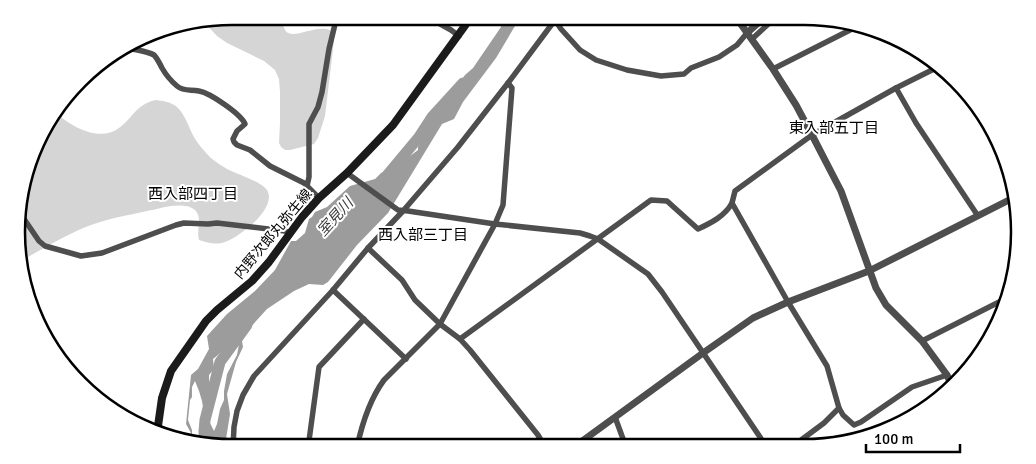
<svg xmlns="http://www.w3.org/2000/svg" width="1036" height="464" font-family="Signika,'Noto Sans JP',sans-serif">
	<style>
		.green { fill: #d5d5d5 }
		.water { fill: #9c9c9c; fill-rule: evenodd }
		.lines { fill: none; stroke-linecap: round; stroke-linejoin: round }
		.river { stroke: #9c9c9c; stroke-width: 11 }
		.minor { stroke: #4e4e4e; stroke-width: 5.5 }
		.tertiary { stroke: #4e4e4e; stroke-width: 7 }
		.secondary { stroke: #1b1b1b; stroke-width: 8 }
		.labels { text-anchor: middle; dominant-baseline: central; stroke-width: 4; stroke-linejoin: round; paint-order: stroke }
		.street-label { font-size: 14px; fill: #000; stroke: #fff }
		.neighbourhood-label { font-size: 15px; fill: #000; stroke: #fff }
		.water-label { font-size: 15px; font-style: italic; fill: #3d3d3d; stroke: #fff }
		.rim { fill: none; stroke: #000; stroke-width: 2.5 }
	</style>
	<rect width="100%" height="100%" fill="#fff"/>
	<g class="green">
		<path d="M232,16H283C281,51 310,23 330,30L334,36L333,49L325,116L318,138L314,144L290,150H285L281,147L279,143L280,123V92L279,79L275,70L264,61L227,43L217,36L203,21Z"/>
		<path d="M156,100C163,101 171,102 177,107C185,114 189,128 194,137C198,144 205,152 211,158C216,162 222,166 227,169C237,174 262,182 267,190C278,208 240,237 225,242C216,245 208,243 199,240C196,230 203,218 195,210C192,208 189,206 185,206C173,204 159,209 147,211C129,215 111,218 94,224C68,233 43,249 19,262L20,190L45,124L55,112C70,126 99,143 119,128C133,118 136,104 156,100Z"/>
	</g>
	<path class="water" d="M508,16H522L515,26L496,58L463,102L454,119L442,124L388,213L357,245L328,282L323,285L309,284L294,291L267,309L248,330L242,341L243,347L236,362L227,394L230,414L226,439V447L209,443L202,401L199,391L195,381L192,387V397L190,400L188,420L192,430V440H191V433L186,424L191,375L198,369L209,349L207,336L227,314L255,291L275,270L291,241H296L305,233L309,219L312,217L315,212L327,207L350,186L375,179L381,173L401,164L402,162L418,150V147L430,123L443,111L454,96L453,92L465,75L473,68L501,27V22L506,19ZM236,336L240,339L237,355L227,374L224,391V400L220,409L217,424L214,431L208,419L209,415V394L210,389L209,384V375L214,369L213,359C222,353 228,343 236,336Z"/>
	<g class="lines">
		<g class="river">
			<path d="M384,179L419,137L432,117L463,83"/>
			<path d="M205,443L204,432L205,420L220,362L247,325"/>
		</g>
		<g class="minor">
			<path d="M426,16L451,30L459,36"/>
			<path d="M555,20L561,29L580,50L596,60L627,70L661,76L684,74L691,68L719,57L737,45L747,33"/>
			<path d="M742,25L749,16"/>
			<path d="M752,39L777,16"/>
			<path d="M128,48C135,50 147,51 154,55C157,58 160,64 162,68C166,75 171,81 177,86C184,92 191,89 199,91C210,93 241,114 245,124L237,131L233,139L234,142L237,145L250,150L270,166L304,183L319,198"/>
			<path d="M773,69L856,27"/>
			<path d="M896,88L916,123L978,216"/>
			<path d="M347,173L398,210L408,211L495,224L580,233L590,236L598,239L648,274L662,292L766,446"/>
			<path d="M307,186L309,177V124L318,107L322,92L329,49L337,16"/>
			<path d="M20,213L39,241L45,246L81,256L102,253L176,225L184,223L208,224L217,223L285,231L289,233"/>
			<path d="M368,248L402,280L415,300L440,324L460,339L470,350L538,435L545,447"/>
			<path d="M333,290L406,359"/>
			<path d="M460,339L651,200L667,201L698,229C711,223 725,216 732,203"/>
			<path d="M922,341L1007,298"/>
			<path d="M839,408L843,415L854,425L861,422L912,387L947,375"/>
			<path d="M615,417L626,447"/>
			<path d="M793,446L824,423L839,408L827,366L788,302L732,203L735,191L812,135L896,88L938,67"/>
			<path d="M357,447C362,424 370,399 384,380L440,324L495,224L503,205L512,88L508,83"/>
			<path d="M233,448L234,427L237,411L243,395L254,376L333,290L368,248L403,211L458,147L508,83L558,16"/>
			<path d="M308,448L319,367L364,319"/>
		</g>
		<g class="tertiary">
			<path d="M735,16L773,69L796,105L812,135L841,191L876,288L886,305L922,341L947,375L952,386"/>
			<path d="M747,33L766,16"/>
			<path d="M574,447L703,353L753,318L788,302L869,271L1013,198"/>
		</g>
		<path class="secondary" d="M157,433L162,398L171,371L206,321L217,310L252,281L269,262L302,217L319,198L347,173L393,125L472,16"/>
	</g>
	<g class="labels">
		<g class="street-label">
			<text transform="translate(273 234) rotate(-50)">内野次郎丸弥生線</text>
		</g>
		<g class="neighbourhood-label">
			<text x="834" y="128">東入部五丁目</text>
			<text x="193" y="194">西入部四丁目</text>
			<text x="423" y="235">西入部三丁目</text>
		</g>
		<g class="water-label">
			<text transform="translate(335 217) rotate(-48)">室見川</text>
		</g>
	</g>
	<path d="M0 0H1036V464H0ZM232 25H804A207 207 0 0 1 1011 232V232A207 207 0 0 1 804 439H232A207 207 0 0 1 25 232V232A207 207 0 0 1 232 25Z" fill="#fff" fill-rule="evenodd"/>
	<path class="rim" d="M232 25H804A207 207 0 0 1 1011 232V232A207 207 0 0 1 804 439H232A207 207 0 0 1 25 232V232A207 207 0 0 1 232 25Z"/>
	<path d="M866 444v8h94v-8" fill="none" stroke="#000000" stroke-width="2.5"/>
	<text x="874" y="444" font-size="15" fill="#000000" stroke="#ffffff" stroke-width="4" paint-order="stroke">100 m</text>
</svg>
